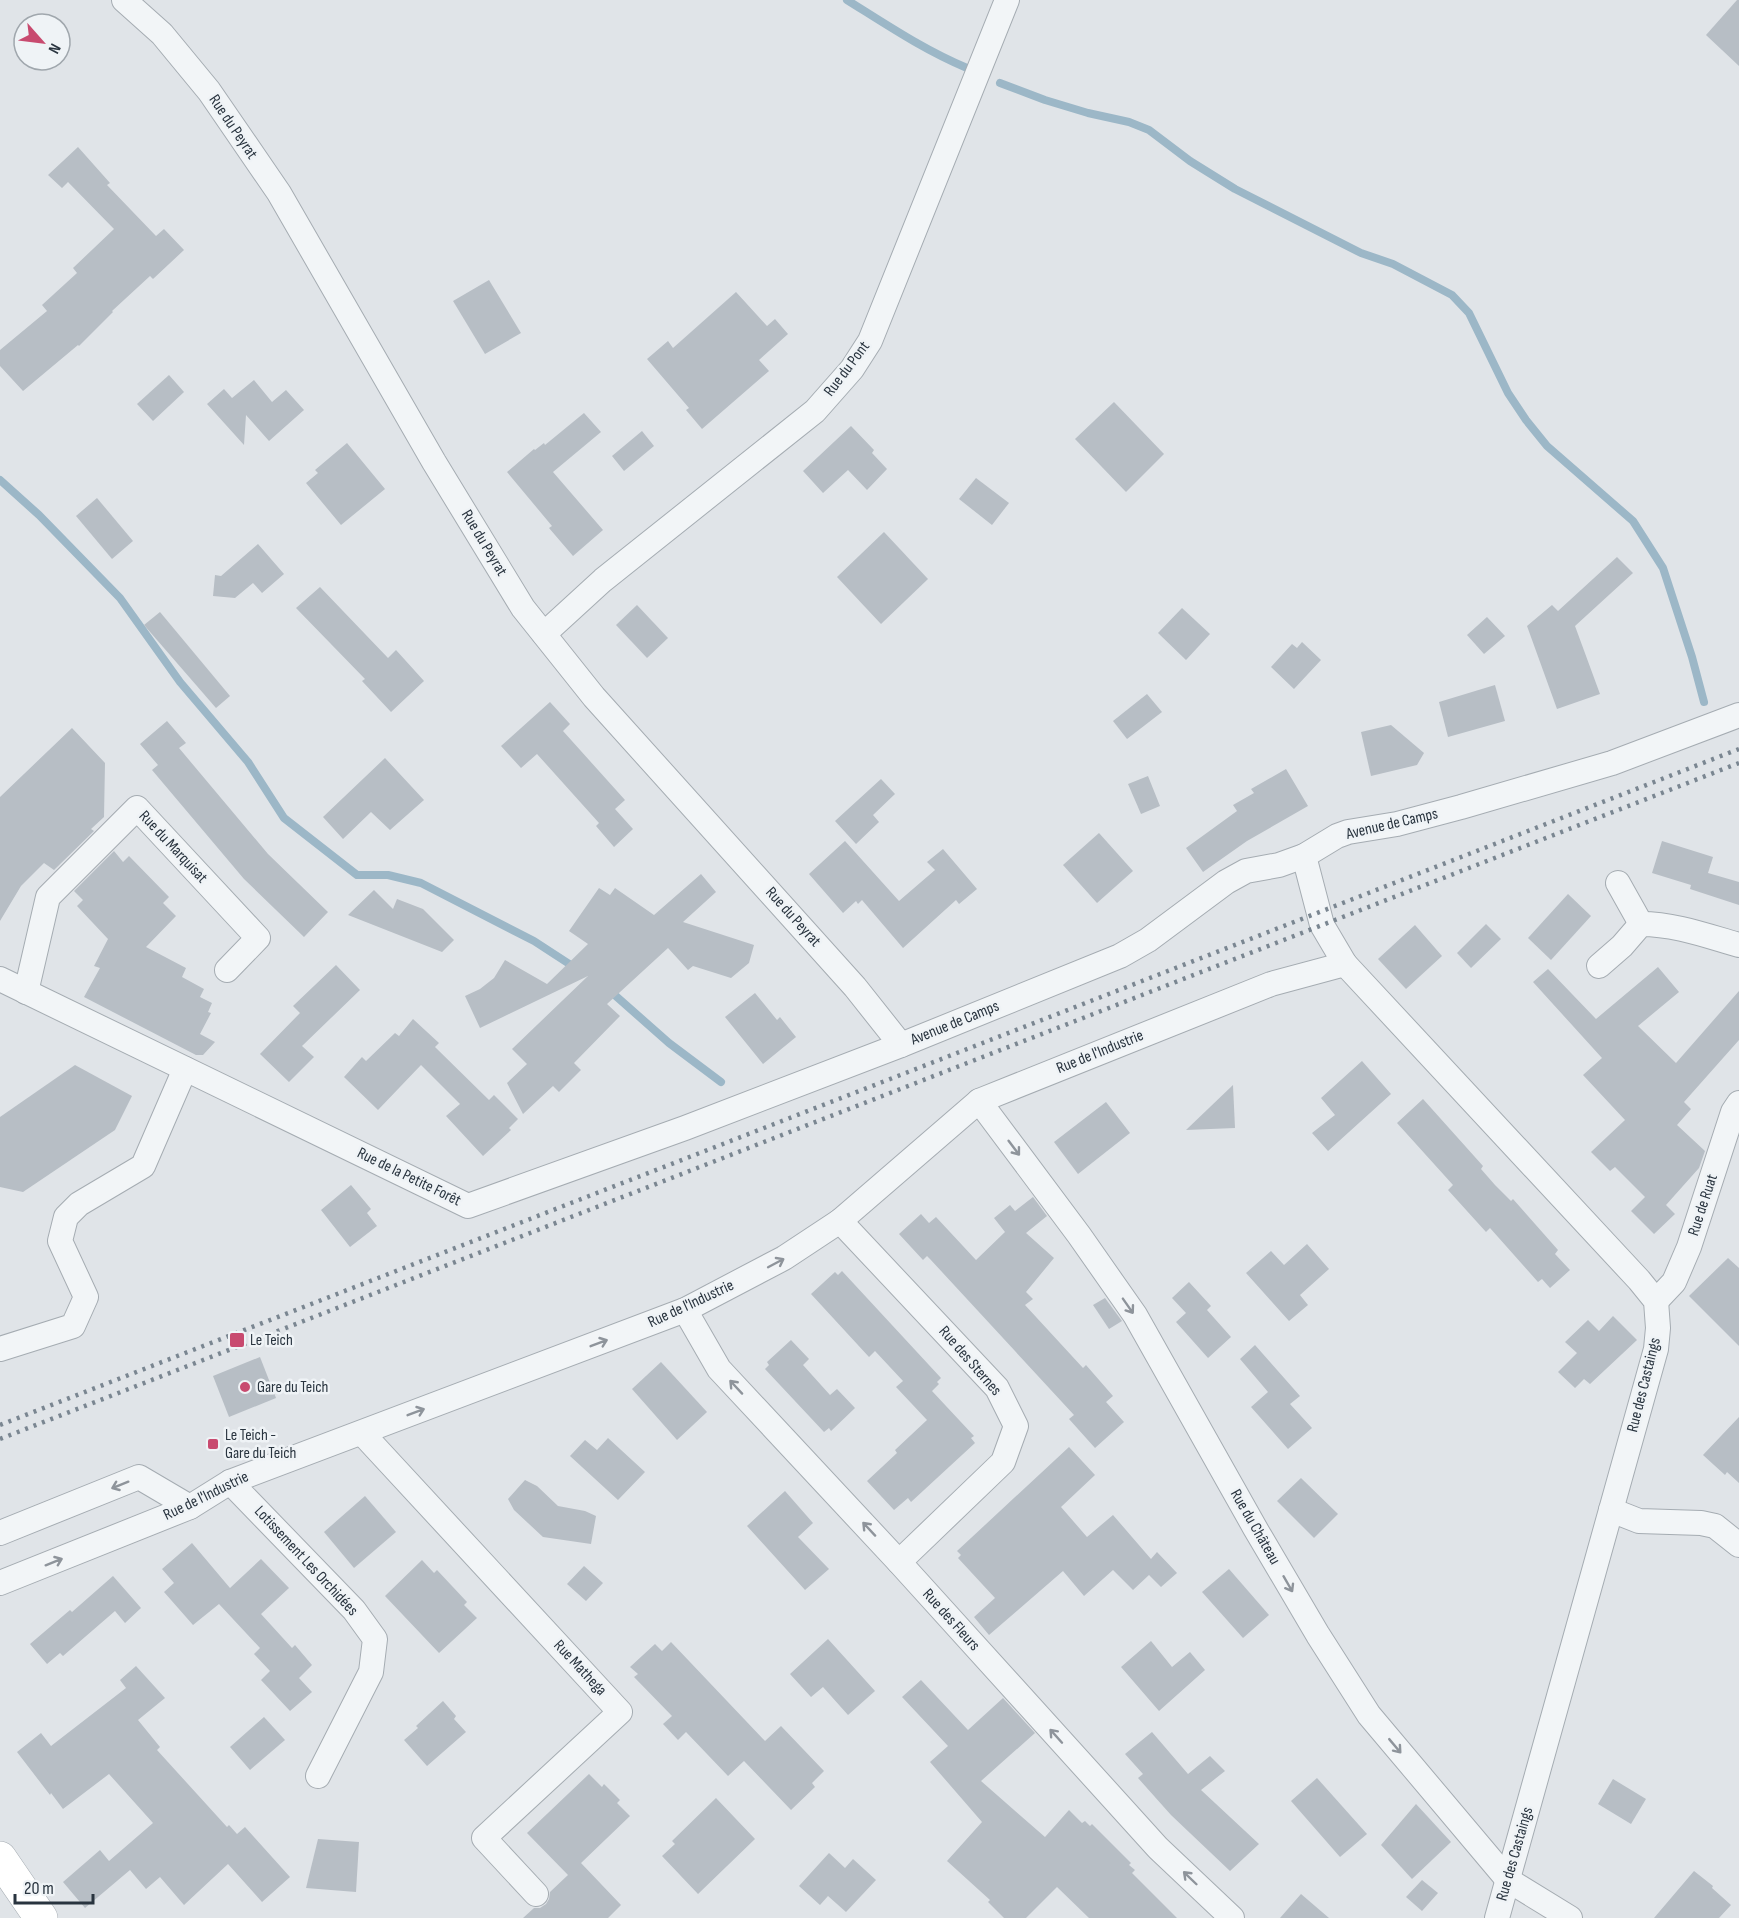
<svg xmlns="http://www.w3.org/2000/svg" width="1739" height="1918" font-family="'Sofia Sans Condensed',sans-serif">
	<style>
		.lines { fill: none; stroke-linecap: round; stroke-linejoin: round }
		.stream { stroke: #9cb7c7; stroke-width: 8 }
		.building { fill: #b7bec5 }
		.street-casing { stroke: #a5acb2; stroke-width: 26 }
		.secondary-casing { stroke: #a5acb2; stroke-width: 34 }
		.street { stroke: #f2f5f7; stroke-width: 24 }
		.secondary { stroke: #fff; stroke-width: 33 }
		.rail { stroke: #7a8691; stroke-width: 4.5; stroke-dasharray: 3 6; stroke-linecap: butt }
		.oneway { stroke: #8e949b }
		.poi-dot { fill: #c84a6f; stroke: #eff3f6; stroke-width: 2 }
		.labels { text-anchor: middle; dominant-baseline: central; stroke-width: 5; stroke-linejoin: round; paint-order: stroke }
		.street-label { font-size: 16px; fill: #29343f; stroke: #eff3f6 }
		.poi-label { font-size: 16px; fill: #29343f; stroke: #eff3f6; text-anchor: start }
	</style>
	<rect width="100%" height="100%" fill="#e0e4e8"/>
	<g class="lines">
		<g class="stream">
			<path d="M847,0C887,25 924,50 967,68"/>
			<path d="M1000,83L1045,100L1088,113L1129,122L1149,130L1190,161L1235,189L1361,253L1393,264L1452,295L1469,313L1508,393L1526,420L1547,446L1633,521L1663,568L1692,657L1704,702"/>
			<path d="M0,480L39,515L120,598L180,682L248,762L284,818L357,875H388L421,883L534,941L577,969"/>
			<path d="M609,990L669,1043L721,1082"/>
		</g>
	</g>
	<g class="building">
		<path d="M1737,0H1739V66L1706,35Z"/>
		<path d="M78,147L110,183L107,185L156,236L164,229L184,250L153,279L150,276L112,311L113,312L79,346L78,345L23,391L0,366V350L47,311L42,305L77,273L73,268L114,229L68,182L62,188L48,175Z"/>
		<path d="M489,280L521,333L485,354L453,301Z"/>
		<path d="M736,292L767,326L775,319L788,334L759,360L769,371L702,429L686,410L689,408L647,359L668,341L673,348Z"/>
		<path d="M169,375L184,392L153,421L137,404Z"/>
		<path d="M254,380L272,402L286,390L304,410L269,441L246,415L244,445L207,404L224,389L232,398Z"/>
		<path d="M1114,402L1164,454L1126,492L1075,439Z"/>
		<path d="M584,413L601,432L553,472L603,530L573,556L549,528L552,526L507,472L534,449L535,450L544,443L545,445Z"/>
		<path d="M851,426L874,450L872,453L887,469L867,490L848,470L823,493L803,471Z"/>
		<path d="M642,431L654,446L624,471L612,456Z"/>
		<path d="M347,443L385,489L341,525L306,483L318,473L315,470Z"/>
		<path d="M976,478L1009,503L992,525L959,499Z"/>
		<path d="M97,498L133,541L112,559L76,516Z"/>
		<path d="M884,532L928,579L881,624L837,577Z"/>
		<path d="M258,544L284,574L262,593L253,583L235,598L213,596L215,575L221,576Z"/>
		<path d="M1617,557L1633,573L1575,626L1600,694L1557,709L1527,626L1552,605L1558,611Z"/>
		<path d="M320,587L388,658L396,650L424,681L391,712L362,681L365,679L296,608Z"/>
		<path d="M637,605L668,638L647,658L616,625Z"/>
		<path d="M1182,608L1210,634L1186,660L1158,633Z"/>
		<path d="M160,612L230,696L216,708L144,625Z"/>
		<path d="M1487,617L1505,636L1484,654L1467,635Z"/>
		<path d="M1302,642L1321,660L1294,689L1271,667L1292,644L1297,648Z"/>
		<path d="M1495,685L1505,721L1448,737L1439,702Z"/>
		<path d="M1147,694L1162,712L1127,739L1113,721Z"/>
		<path d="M550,702L570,724L563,731L625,800L615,809L633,829L614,847L596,826L599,823L537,754L521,768L501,746Z"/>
		<path d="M167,721L186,743L179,748L268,854L328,912L304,937L244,879L152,770L158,765L140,744Z"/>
		<path d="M1391,725L1424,753L1417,765L1371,776L1361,732Z"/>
		<path d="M72,728L105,763L104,817L91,829L94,831L54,870L44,863L21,886L0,921V797Z"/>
		<path d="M385,758L424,800L390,830L371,812L343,839L323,817Z"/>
		<path d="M1286,769L1308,806L1247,841L1203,872L1186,848L1237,811L1233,805L1254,793L1251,789Z"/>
		<path d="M1148,776L1160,806L1141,814L1128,784Z"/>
		<path d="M881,779L895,794L873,815L879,822L856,844L835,821Z"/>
		<path d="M1099,833L1133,871L1097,903L1063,865Z"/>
		<path d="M845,841L899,901L935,870L927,862L943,849L977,889L959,904L956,900L903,948L862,900L858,904L856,901L843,913L809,874Z"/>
		<path d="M1662,841L1713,857L1708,873L1739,882V905L1690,889L1691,885L1652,873Z"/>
		<path d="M114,851L123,862L129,856L169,897L163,903L176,916L146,947L186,968L182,977L204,989L200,997L212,1003L208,1012L211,1013L200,1034L215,1042L203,1055H196L84,997L100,968L94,966L108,939L77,906L83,900L74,891Z"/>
		<path d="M701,874L716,892L683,922L754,945L749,963L731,978L693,966L688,970L668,948L607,1004L620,1016L574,1063L581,1070L559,1092L553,1086L523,1114L507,1083L527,1064L512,1049L588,976L480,1028L465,996L480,989L494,978L505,960L547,984L588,944L569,931L599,888L610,895L615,888L654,915Z"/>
		<path d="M374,890L393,909L397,899L423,909L454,940L442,952L348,915Z"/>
		<path d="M1568,894L1591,916L1551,960L1528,938Z"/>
		<path d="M1486,924L1501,939L1471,968L1457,953Z"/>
		<path d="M1415,925L1442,956L1406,989L1378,959Z"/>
		<path d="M336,965L360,990L302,1046L314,1057L289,1082L260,1054L300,1013L293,1006Z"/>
		<path d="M1658,967L1679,992L1638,1026L1676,1063L1739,991V1040L1684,1102L1691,1109L1677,1125L1705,1151L1699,1168L1666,1205L1675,1214L1654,1234L1631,1211L1645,1197L1615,1167L1610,1171L1591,1152L1625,1120L1583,1075L1602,1058L1533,982L1548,969L1596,1019Z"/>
		<path d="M755,993L777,1020L780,1017L796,1037L763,1064L725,1017Z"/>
		<path d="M413,1019L439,1043L435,1047L489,1100L494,1095L518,1119L509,1128L511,1130L483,1156L446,1116L460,1104L421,1065L378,1110L344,1077L362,1057L366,1061L395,1033L399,1036Z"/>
		<path d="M1362,1061L1391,1094L1328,1151L1312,1133L1335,1115L1321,1098Z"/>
		<path d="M75,1065L132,1096L115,1130L23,1192L0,1187V1117Z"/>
		<path d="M1233,1085L1235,1128L1186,1130Z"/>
		<path d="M1423,1099L1483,1166L1481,1169L1495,1185L1511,1201L1513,1199L1558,1250L1555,1254L1570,1270L1550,1288L1542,1279L1538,1282L1490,1228L1486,1232L1448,1190L1453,1185L1397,1123Z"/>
		<path d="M1106,1102L1130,1133L1078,1174L1054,1142Z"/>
		<path d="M351,1185L371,1209L367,1213L377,1226L350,1247L321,1210Z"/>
		<path d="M1033,1197L1047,1216L1026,1233L1054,1258L1026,1292L1033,1299L1025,1305L1083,1368L1086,1365L1113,1396L1106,1402L1124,1422L1095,1448L1069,1419L1074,1415L930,1259L927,1256L923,1260L899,1234L921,1214L929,1223L936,1217L976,1260L1005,1232L994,1218L1010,1205L1015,1211Z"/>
		<path d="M1307,1244L1329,1269L1300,1295L1308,1305L1289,1321L1246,1273L1271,1251L1284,1265Z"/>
		<path d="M1728,1258L1739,1268V1346L1689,1296Z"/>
		<path d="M842,1271L941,1378L937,1382L939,1384L932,1391L974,1436L971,1438L975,1443L911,1502L908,1498L894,1510L867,1481L897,1453L895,1450L927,1420L896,1387L903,1381L875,1351L869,1357L811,1294L835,1272L838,1275Z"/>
		<path d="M1189,1282L1211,1306L1207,1310L1231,1337L1208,1358L1176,1322L1186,1313L1172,1298Z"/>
		<path d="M1105,1298L1122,1321L1109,1329L1093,1305Z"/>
		<path d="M1613,1316L1637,1340L1590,1384L1584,1379L1575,1388L1558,1372L1577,1353L1565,1342L1588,1320L1599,1331Z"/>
		<path d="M791,1340L809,1359L803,1365L830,1395L837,1389L855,1408L831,1431L829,1428L824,1432L765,1369L769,1365L767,1362Z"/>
		<path d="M1255,1345L1300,1396L1290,1404L1312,1428L1288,1449L1251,1407L1268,1392L1240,1359Z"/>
		<path d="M260,1357L276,1398L229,1417L213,1376Z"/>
		<path d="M661,1362L707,1412L677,1440L632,1389Z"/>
		<path d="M1739,1417V1483L1727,1472L1725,1475L1703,1455Z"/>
		<path d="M608,1438L645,1472L618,1500L570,1456L585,1440L597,1450Z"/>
		<path d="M1069,1447L1095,1475L1061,1507L1087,1537L1113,1515L1151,1559L1157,1552L1177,1573L1161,1587L1149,1575L1133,1590L1113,1570L1084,1596L1063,1571L989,1635L974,1617L995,1598L958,1558L961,1555L957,1551Z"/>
		<path d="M1301,1478L1338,1514L1314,1538L1277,1501Z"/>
		<path d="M525,1480L537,1486L558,1506L585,1511L596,1516L591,1544L543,1537L514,1510L508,1499Z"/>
		<path d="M785,1491L813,1523L798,1537L829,1569L805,1590L747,1526Z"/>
		<path d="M365,1496L396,1532L354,1568L324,1532Z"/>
		<path d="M192,1543L230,1588L261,1559L289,1588L261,1614L292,1648L295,1645L312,1665L299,1678L312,1692L290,1711L261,1680L270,1671L254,1654L260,1648L219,1604L193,1625L164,1592L174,1583L162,1569Z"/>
		<path d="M422,1560L434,1573L437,1570L467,1602L464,1605L477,1618L439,1653L385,1596Z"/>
		<path d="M584,1566L603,1583L586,1601L567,1584Z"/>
		<path d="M1229,1569L1269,1615L1243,1638L1202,1592Z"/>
		<path d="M113,1576L141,1608L125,1623L115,1611L63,1656L60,1653L47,1664L30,1644L70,1610L72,1612Z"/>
		<path d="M828,1639L875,1691L848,1715L823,1687L811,1697L790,1674Z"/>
		<path d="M1151,1641L1172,1667L1190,1652L1205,1670L1159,1711L1121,1667Z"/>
		<path d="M671,1642L765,1741L781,1726L824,1771L812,1783L815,1787L791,1810L744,1761L728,1776L686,1732L678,1740L663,1724L672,1716L634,1677L638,1674L630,1667L655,1644L662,1651Z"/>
		<path d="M136,1666L165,1698L138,1720L160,1747L157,1750L227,1827L229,1825L237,1834L245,1827L290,1877L262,1902L228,1864L184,1905L160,1877L146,1889L130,1870L85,1908L63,1882L100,1850L109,1861L153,1823L109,1774L63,1809L51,1793L50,1795L17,1752L41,1733L51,1746L126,1688L120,1680Z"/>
		<path d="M921,1680L968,1730L1003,1698L1035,1733L981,1781L1045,1837L1069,1810L1082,1823L1085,1821L1090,1826L1092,1824L1131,1863L1129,1865L1135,1870L1132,1873L1177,1918H1089L1057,1887L1026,1918H1004L988,1902L990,1900L947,1861L982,1822L930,1762L948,1746L902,1697Z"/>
		<path d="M443,1701L456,1716L454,1719L466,1732L427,1766L404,1740L418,1728L416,1726Z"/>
		<path d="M264,1717L285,1740L250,1770L230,1747Z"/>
		<path d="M1152,1732L1188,1774L1210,1756L1225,1771L1201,1790L1259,1844L1230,1871L1171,1815L1138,1778L1143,1774L1125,1754Z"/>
		<path d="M589,1774L602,1787L604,1784L620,1800L617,1803L630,1816L581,1863L621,1905L608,1918H523L534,1908H540L546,1904L549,1899L550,1892L568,1875L527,1833Z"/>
		<path d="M1317,1778L1367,1834L1340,1857L1291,1801Z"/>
		<path d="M1613,1779L1646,1799L1631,1824L1598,1804Z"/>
		<path d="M716,1798L755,1839L698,1894L662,1856L675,1844L672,1841Z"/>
		<path d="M1416,1804L1451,1842L1412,1879L1381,1845Z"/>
		<path d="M318,1839L359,1842L356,1892L306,1888Z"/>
		<path d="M829,1853L845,1868L853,1859L876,1880L846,1912L828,1896L820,1905L799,1886Z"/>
		<path d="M1694,1871L1713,1886L1712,1888L1731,1905L1719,1918H1654Z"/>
		<path d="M1422,1880L1438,1893L1422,1911L1406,1897Z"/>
		<path d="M1301,1894L1329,1918H1280Z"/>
	</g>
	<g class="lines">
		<defs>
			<g id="street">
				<path d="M124,0L162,34L209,91L279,193L434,462L523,608L594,697L855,987L901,1045"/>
				<path d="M544,634L603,580L815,411L852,369L870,341L1007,0"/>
				<path d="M1304,856L1322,925L1345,964L1639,1280L1656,1301L1658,1328L1656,1349L1497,1918"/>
				<path d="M1618,883L1641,924"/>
				<path d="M1599,966L1622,946L1641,924C1675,924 1707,936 1739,945"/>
				<path d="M0,979L468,1206L685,1128L901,1045L1120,956L1148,940L1226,882L1246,871L1279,865L1304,856L1337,836L1348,832L1397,824L1461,807L1612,763L1739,715"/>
				<path d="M26,992L48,897L137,808L258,938L227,970"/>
				<path d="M979,1101L1079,1235L1135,1315L1255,1528L1318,1635L1369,1715L1508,1880L1570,1918"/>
				<path d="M840,1221L997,1388L1016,1426L1003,1462L899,1562"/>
				<path d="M1656,1301L1674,1282L1689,1247L1733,1112L1739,1103"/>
				<path d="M685,1310L719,1369L899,1562L1158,1848L1232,1918"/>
				<path d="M0,1349L73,1326L86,1297L60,1241L66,1217L79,1204L143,1166L185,1069"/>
				<path d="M362,1433L620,1712L484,1838L536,1894"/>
				<path d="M230,1482L354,1610L375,1639L371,1672L318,1776"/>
				<path d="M1611,1510L1639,1521L1701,1523L1715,1526L1739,1545"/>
				<path d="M0,1533L139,1477L190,1507"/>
				<path d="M0,1583L190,1507L230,1482L685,1310L784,1258L840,1221L979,1101L1271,984L1345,964"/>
			</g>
			<path id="secondary" d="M0,1858L41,1918"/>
		</defs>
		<use href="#street" class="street-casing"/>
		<use href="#secondary" class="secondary-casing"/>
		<use href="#street" class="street"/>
		<use href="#secondary" class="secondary"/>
		<g class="rail">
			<path d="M0,1425L1739,749"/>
			<path d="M0,1439L1739,763"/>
		</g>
	</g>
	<defs><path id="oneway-shaft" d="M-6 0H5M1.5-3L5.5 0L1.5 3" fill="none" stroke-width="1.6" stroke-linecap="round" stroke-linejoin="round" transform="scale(1.5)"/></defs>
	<g class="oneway">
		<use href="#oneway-shaft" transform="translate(1014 1148) rotate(53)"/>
		<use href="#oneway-shaft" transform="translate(776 1263) rotate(-28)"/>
		<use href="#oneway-shaft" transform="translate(1128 1306) rotate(55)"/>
		<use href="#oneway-shaft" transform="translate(599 1343) rotate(-21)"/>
		<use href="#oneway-shaft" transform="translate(736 1387) rotate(-133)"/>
		<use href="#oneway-shaft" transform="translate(416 1412) rotate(-21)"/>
		<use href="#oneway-shaft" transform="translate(120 1485) rotate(158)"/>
		<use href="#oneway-shaft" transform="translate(869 1529) rotate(-133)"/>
		<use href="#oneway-shaft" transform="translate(54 1562) rotate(-22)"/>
		<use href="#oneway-shaft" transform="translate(1288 1584) rotate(60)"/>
		<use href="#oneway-shaft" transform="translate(1056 1736) rotate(-132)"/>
		<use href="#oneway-shaft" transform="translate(1395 1746) rotate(50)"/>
		<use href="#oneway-shaft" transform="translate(1190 1878) rotate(-136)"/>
	</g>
	<g class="poi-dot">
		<rect x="229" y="1332" width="16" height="16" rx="3"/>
		<circle cx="245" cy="1387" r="6"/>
		<rect x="207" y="1438" width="12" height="12" rx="3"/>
	</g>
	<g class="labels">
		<g class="street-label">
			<text transform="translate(233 127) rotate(56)">Rue du Peyrat</text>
			<text transform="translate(847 369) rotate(-53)">Rue du Pont</text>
			<text transform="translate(484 543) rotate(59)">Rue du Peyrat</text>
			<text transform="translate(1392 824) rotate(-13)">Avenue de Camps</text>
			<text transform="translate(173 847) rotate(47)">Rue du Marquisat</text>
			<text transform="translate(793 917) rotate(48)">Rue du Peyrat</text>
			<text transform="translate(955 1023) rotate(-22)">Avenue de Camps</text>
			<text transform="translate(1100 1052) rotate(-22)">Rue de l'Industrie</text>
			<text transform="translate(409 1177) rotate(26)">Rue de la Petite Forêt</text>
			<text transform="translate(1703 1205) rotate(-72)">Rue de Ruat</text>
			<text transform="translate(691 1304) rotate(-25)">Rue de l'Industrie</text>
			<text transform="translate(970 1361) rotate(49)">Rue des Sternes</text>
			<text transform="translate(1644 1385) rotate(-76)">Rue des Castaings</text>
			<text transform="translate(206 1496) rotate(-26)">Rue de l'Industrie</text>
			<text transform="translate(1255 1527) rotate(60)">Rue du Château</text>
			<text transform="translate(306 1561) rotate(47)">Lotissement Les Orchidées</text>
			<text transform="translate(951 1620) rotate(48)">Rue des Fleurs</text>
			<text transform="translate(580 1668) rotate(47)">Rue Mathega</text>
			<text transform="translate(1515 1854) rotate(-74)">Rue des Castaings</text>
		</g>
		<g class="poi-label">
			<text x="250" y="1340">Le Teich</text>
			<text x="257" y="1387">Gare du Teich</text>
			<text x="225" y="1435">Le Teich -<tspan x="225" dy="18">Gare du Teich</tspan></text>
		</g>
	</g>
	<g transform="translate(42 42) rotate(118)"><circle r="28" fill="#eff3f6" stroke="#a0a7ad" stroke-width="1.5"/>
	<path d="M0-4.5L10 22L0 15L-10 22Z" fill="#c84a6f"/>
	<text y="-9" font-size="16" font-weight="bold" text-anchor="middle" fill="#29343f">N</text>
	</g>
	<path d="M15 1894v9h78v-9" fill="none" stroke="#29343f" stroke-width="3"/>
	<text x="24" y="1894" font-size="18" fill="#29343f" stroke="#eff3f6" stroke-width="4.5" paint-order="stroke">20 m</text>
</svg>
